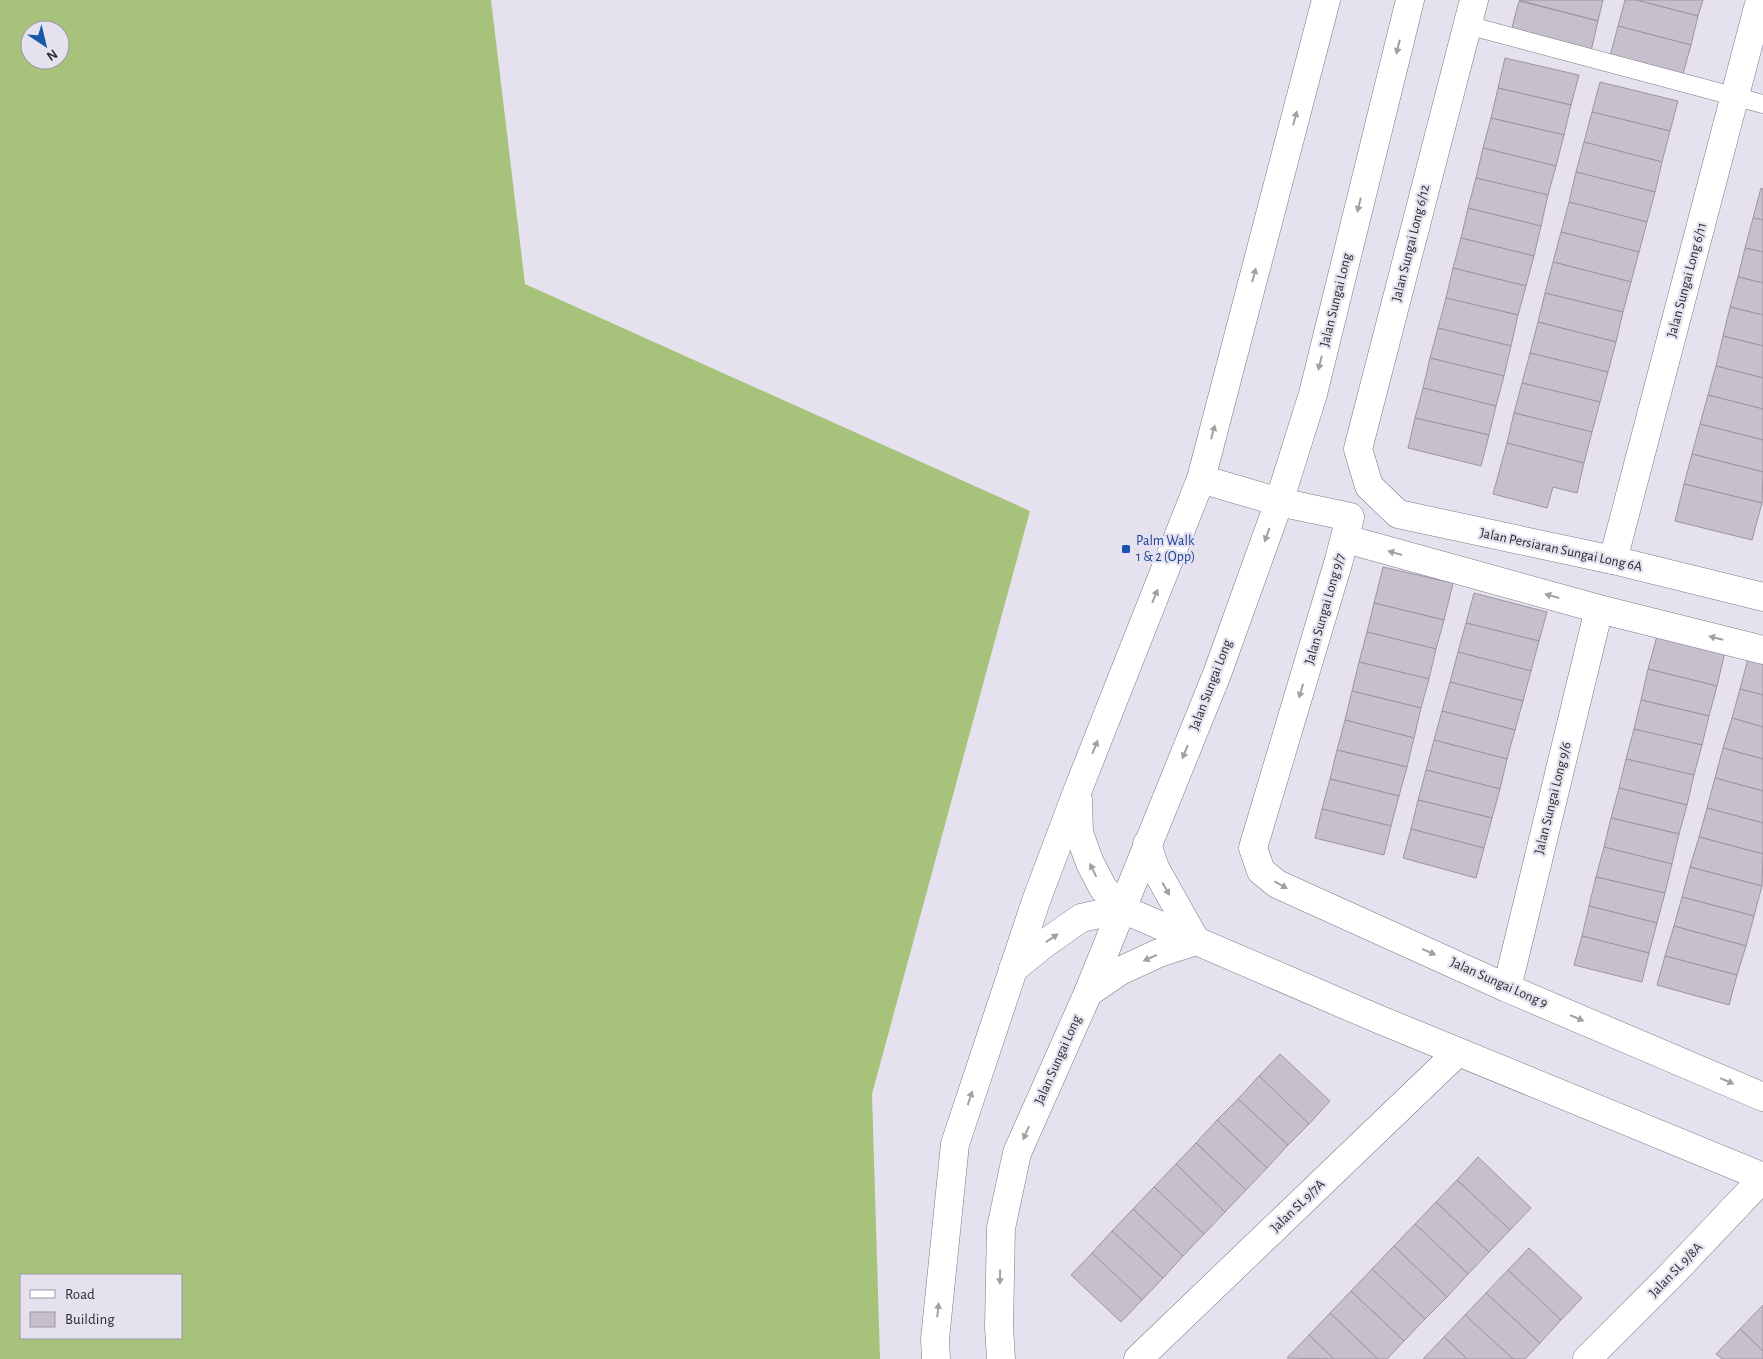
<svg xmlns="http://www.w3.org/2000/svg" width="1763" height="1359" font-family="'Alegreya Sans',sans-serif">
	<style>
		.forest { fill: #a6c27b; fill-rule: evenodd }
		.building { fill: #c6bfcc; stroke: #9c95a1 }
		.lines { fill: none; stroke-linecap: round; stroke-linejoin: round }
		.lane-casing { stroke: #7c7884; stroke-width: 19 }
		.street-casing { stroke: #7c7884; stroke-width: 29 }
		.secondary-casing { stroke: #7c7884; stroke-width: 29 }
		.lane { stroke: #fff; stroke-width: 18 }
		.street { stroke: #fff; stroke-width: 28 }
		.secondary { stroke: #fff; stroke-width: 28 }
		.oneway { fill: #a1a0a2 }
		.transit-dot { fill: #1a4fb4; stroke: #e6e1ee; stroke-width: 2 }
		.labels { text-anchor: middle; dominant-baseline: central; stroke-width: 4.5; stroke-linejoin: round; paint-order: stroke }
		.street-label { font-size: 14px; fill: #2e2c31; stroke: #e6e1ee }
		.transit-label { font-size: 14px; fill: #164399; stroke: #e6e1ee; text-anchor: start }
	</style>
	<rect width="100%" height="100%" fill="#e6e1ee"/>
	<path class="forest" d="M0,0H491L525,284L1030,511L872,1094L880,1359H0ZM30,30H60V60H30ZM21,1275H181V1338H21Z"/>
	<g class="building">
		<path d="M1519,0H1603L1598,21Z"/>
		<path d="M1625,0H1637L1698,16L1691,45L1618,26Z"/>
		<path d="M1637,0H1703L1698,16Z"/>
		<path d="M1519,1L1598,21L1591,51L1511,31Z"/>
		<path d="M1618,26L1691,45L1683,74L1610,56Z"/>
		<path d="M1505,58L1579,75L1571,105L1498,88Z"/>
		<path d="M1600,82L1678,101L1670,131L1592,112Z"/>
		<path d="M1498,88L1571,105L1564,135L1491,118Z"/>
		<path d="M1592,112L1670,131L1662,162L1584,142Z"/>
		<path d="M1491,118L1564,135L1556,166L1483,148Z"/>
		<path d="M1584,142L1662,162L1655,192L1576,172Z"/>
		<path d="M1483,148L1556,166L1548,195L1476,178Z"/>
		<path d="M1576,172L1655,192L1647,222L1569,202Z"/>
		<path d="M1476,178L1548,195L1541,226L1468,208Z"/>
		<path d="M1761,188L1763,189V220L1753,218Z"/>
		<path d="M1569,202L1647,222L1639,252L1561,232Z"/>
		<path d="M1468,208L1541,226L1534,256L1461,238Z"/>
		<path d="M1753,218L1763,220V252L1745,248Z"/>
		<path d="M1561,232L1639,252L1631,282L1553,262Z"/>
		<path d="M1461,238L1534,256L1526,286L1453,268Z"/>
		<path d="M1745,248L1763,252V283L1738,277Z"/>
		<path d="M1553,262L1631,282L1623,312L1545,293Z"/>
		<path d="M1453,268L1526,286L1518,315L1446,298Z"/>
		<path d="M1738,277L1763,283V315L1730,307Z"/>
		<path d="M1545,293L1623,312L1616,342L1538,322Z"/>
		<path d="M1446,298L1518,315L1511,346L1438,328Z"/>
		<path d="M1730,307L1763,315V346L1723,336Z"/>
		<path d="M1538,322L1616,342L1608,372L1530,353Z"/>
		<path d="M1438,328L1511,346L1504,376L1430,358Z"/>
		<path d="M1723,336L1763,346V378L1716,366Z"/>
		<path d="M1530,353L1608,372L1600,402L1522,383Z"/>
		<path d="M1430,358L1504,376L1496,406L1423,388Z"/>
		<path d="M1716,366L1763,378V409L1708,395Z"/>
		<path d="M1522,383L1600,402L1592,432L1514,413Z"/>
		<path d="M1423,388L1496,406L1489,435L1415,418Z"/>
		<path d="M1708,395L1763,409V440L1700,424Z"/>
		<path d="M1514,413L1592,432L1584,463L1507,443Z"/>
		<path d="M1415,418L1489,435L1481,466L1408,448Z"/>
		<path d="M1700,424L1763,440V472L1692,454Z"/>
		<path d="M1507,443L1584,463L1577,493L1553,487L1547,508L1493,494Z"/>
		<path d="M1692,454L1763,472L1762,503L1684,484Z"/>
		<path d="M1684,484L1762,503L1752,540L1675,521Z"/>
		<path d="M1383,567L1453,583L1444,620L1374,603Z"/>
		<path d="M1474,593L1547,612L1539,641L1466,623Z"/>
		<path d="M1374,603L1444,620L1436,649L1367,632Z"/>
		<path d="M1466,623L1539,641L1531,671L1458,652Z"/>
		<path d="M1367,632L1436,649L1429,679L1359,662Z"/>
		<path d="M1657,636L1725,652L1717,686L1648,669Z"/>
		<path d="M1458,652L1531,671L1523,701L1450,682Z"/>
		<path d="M1748,659L1763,663V695L1740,689Z"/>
		<path d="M1359,662L1429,679L1421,708L1352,691Z"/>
		<path d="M1648,669L1717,686L1709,716L1641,700Z"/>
		<path d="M1450,682L1523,701L1515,730L1442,711Z"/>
		<path d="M1740,689L1763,695V727L1732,718Z"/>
		<path d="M1352,691L1421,708L1414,738L1345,720Z"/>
		<path d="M1641,700L1709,716L1702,745L1634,729Z"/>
		<path d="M1442,711L1515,730L1507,759L1434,740Z"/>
		<path d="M1732,718L1763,727V759L1723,748Z"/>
		<path d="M1345,720L1414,738L1407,767L1337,750Z"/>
		<path d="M1634,729L1702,745L1694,775L1626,759Z"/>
		<path d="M1434,740L1507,759L1500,789L1426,770Z"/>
		<path d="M1723,748L1763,759V791L1715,778Z"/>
		<path d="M1337,750L1407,767L1399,796L1330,779Z"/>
		<path d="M1626,759L1694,775L1687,805L1619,788Z"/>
		<path d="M1426,770L1500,789L1492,818L1418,800Z"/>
		<path d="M1715,778L1763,791V823L1707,808Z"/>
		<path d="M1330,779L1399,796L1391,826L1322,809Z"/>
		<path d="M1619,788L1687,805L1679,834L1611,818Z"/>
		<path d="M1418,800L1492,818L1484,848L1411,829Z"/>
		<path d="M1707,808L1763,823V854L1699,837Z"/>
		<path d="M1322,809L1391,826L1384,855L1315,838Z"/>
		<path d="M1611,818L1679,834L1672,864L1604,847Z"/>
		<path d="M1411,829L1484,848L1476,878L1403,858Z"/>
		<path d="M1699,837L1763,854L1762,886L1690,867Z"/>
		<path d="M1604,847L1672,864L1665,893L1596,877Z"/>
		<path d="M1690,867L1762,886L1754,916L1682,897Z"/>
		<path d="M1596,877L1665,893L1657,923L1589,906Z"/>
		<path d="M1682,897L1754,916L1746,946L1674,926Z"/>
		<path d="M1589,906L1657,923L1649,953L1582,936Z"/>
		<path d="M1674,926L1746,946L1737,975L1665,956Z"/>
		<path d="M1582,936L1649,953L1642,982L1574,965Z"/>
		<path d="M1665,956L1737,975L1729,1005L1657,985Z"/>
		<path d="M1280,1054L1330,1101L1309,1124L1259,1076Z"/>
		<path d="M1259,1076L1309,1124L1288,1145L1238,1099Z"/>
		<path d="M1238,1099L1288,1145L1267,1168L1217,1120Z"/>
		<path d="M1217,1120L1267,1168L1246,1190L1196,1143Z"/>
		<path d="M1196,1143L1246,1190L1225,1212L1176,1164Z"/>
		<path d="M1478,1157L1531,1208L1510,1230L1457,1180Z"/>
		<path d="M1176,1164L1225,1212L1204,1234L1154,1187Z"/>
		<path d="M1457,1180L1510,1230L1489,1252L1436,1202Z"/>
		<path d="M1154,1187L1204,1234L1183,1256L1133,1209Z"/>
		<path d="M1436,1202L1489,1252L1468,1274L1415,1224Z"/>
		<path d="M1133,1209L1183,1256L1163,1278L1112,1231Z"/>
		<path d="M1415,1224L1468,1274L1447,1297L1394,1246Z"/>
		<path d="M1112,1231L1163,1278L1142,1300L1092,1253Z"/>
		<path d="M1394,1246L1447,1297L1425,1319L1372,1269Z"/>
		<path d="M1529,1248L1582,1298L1561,1320L1508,1270Z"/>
		<path d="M1092,1253L1142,1300L1121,1322L1071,1275Z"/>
		<path d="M1372,1269L1425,1319L1404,1341L1351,1291Z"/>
		<path d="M1508,1270L1561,1320L1540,1343L1486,1293Z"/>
		<path d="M1351,1291L1404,1341L1387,1359H1378L1330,1313Z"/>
		<path d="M1486,1293L1540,1343L1525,1359H1513L1465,1315Z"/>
		<path d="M1763,1305V1351L1740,1329Z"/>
		<path d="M1330,1313L1378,1359H1334L1309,1335Z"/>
		<path d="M1465,1315L1513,1359H1467L1444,1337Z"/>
		<path d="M1740,1329L1763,1351V1359H1722L1716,1354Z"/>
		<path d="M1309,1335L1334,1359L1287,1358Z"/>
		<path d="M1444,1337L1467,1359H1423Z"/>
	</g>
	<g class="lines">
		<defs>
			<path id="lane" d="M1467,25L1763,104"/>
			<g id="street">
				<path d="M1474,0L1358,449L1369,486L1398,514L1613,560L1763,597"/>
				<path d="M1201,479L1279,502L1350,517L1339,560L1253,848L1261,871L1277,884L1507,988L1763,1097"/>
				<path d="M1346,539L1599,609L1763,650"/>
				<path d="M1613,560L1760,0"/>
				<path d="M1122,909L1378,1019L1763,1177"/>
				<path d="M1507,988L1599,609"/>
				<path d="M1138,1359L1458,1052"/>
				<path d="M1587,1359L1672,1274L1763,1178"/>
			</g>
			<g id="secondary">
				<path d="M1078,800L1079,833L1090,863L1103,888L1122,909"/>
				<path d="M1013,969L1044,944L1081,918L1122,909"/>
				<path d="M1088,993L1120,971L1159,953L1196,941L1155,868L1147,844"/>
				<path d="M936,1359L935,1339L955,1144L1036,901L1077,792L1201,479L1326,0"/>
				<path d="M1001,1359L999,1327L1001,1228L1017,1153L1088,993L1217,674L1279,502L1313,394L1410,0"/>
			</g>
		</defs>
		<use href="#lane" class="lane-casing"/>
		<use href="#street" class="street-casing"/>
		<use href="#secondary" class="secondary-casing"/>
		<use href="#lane" class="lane"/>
		<use href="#street" class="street"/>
		<use href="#secondary" class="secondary"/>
	</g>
	<defs><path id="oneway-solid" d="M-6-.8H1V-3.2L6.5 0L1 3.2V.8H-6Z" transform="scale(1.25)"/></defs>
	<g class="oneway">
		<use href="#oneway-solid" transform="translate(1398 47) rotate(104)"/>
		<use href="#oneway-solid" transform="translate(1295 118) rotate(-75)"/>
		<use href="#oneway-solid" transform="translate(1359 205) rotate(104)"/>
		<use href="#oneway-solid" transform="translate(1254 275) rotate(-75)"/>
		<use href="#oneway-solid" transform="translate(1320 363) rotate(104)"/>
		<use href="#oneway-solid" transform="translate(1213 432) rotate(-75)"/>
		<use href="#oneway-solid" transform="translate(1267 535) rotate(110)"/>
		<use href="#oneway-solid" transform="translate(1395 553) rotate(-164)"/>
		<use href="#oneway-solid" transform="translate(1155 596) rotate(-68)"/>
		<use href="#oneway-solid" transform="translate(1552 596) rotate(-164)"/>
		<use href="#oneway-solid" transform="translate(1716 638) rotate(-166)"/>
		<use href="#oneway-solid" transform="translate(1301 691) rotate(106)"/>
		<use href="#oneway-solid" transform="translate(1095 747) rotate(-68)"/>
		<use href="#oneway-solid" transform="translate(1185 752) rotate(112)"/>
		<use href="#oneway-solid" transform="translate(1093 870) rotate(-116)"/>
		<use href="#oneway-solid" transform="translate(1281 885) rotate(29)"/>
		<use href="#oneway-solid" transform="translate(1166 889) rotate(61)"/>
		<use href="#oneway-solid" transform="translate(1052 938) rotate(-34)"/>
		<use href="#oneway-solid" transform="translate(1429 952) rotate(24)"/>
		<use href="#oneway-solid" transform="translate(1150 958) rotate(156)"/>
		<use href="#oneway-solid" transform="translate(1577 1018) rotate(23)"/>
		<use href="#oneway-solid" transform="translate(1727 1081) rotate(23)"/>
		<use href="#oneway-solid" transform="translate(970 1098) rotate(-72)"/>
		<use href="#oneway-solid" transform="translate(1026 1133) rotate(114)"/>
		<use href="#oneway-solid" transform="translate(1000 1277) rotate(91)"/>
		<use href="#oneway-solid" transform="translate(938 1310) rotate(-84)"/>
	</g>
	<rect class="transit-dot" x="1121" y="544" width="10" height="10" rx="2.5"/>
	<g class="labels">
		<g class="street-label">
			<text transform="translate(1411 243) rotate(-76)">Jalan Sungai Long 6/12</text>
			<text transform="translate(1687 280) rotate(-75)">Jalan Sungai Long 6/11</text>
			<text transform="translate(1336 300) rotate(-76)">Jalan Sungai Long</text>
			<text transform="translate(1561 550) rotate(12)">Jalan Persiaran Sungai Long 6A</text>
			<text transform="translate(1325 609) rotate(-74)">Jalan Sungai Long 9/7</text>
			<text transform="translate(1211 685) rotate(-69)">Jalan Sungai Long</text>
			<text transform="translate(1553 798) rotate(-76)">Jalan Sungai Long 9/6</text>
			<text transform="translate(1499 983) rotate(24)">Jalan Sungai Long 9</text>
			<text transform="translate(1058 1060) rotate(-66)">Jalan Sungai Long</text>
			<text transform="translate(1298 1206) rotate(-44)">Jalan SL 9/7A</text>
			<text transform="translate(1676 1270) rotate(-46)">Jalan SL 9/8A</text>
		</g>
		<g class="transit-label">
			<text x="1136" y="541">Palm Walk<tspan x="1136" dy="16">1 &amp; 2 (Opp)</tspan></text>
		</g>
	</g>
	<rect x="20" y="1274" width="162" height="65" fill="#e6e1ee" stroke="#9c99a2"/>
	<rect x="30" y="1290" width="25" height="8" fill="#ffffff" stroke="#9c99a2"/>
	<text x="65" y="1299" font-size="15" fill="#2e2c31">Road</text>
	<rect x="30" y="1312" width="25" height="15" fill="#c6bfcc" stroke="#9c99a2"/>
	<text x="65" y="1324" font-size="15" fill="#2e2c31">Building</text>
	<g transform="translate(45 45) rotate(145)"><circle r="24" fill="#e6e1ee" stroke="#9c99a2"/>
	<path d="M0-4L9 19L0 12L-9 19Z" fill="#1859aa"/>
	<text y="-8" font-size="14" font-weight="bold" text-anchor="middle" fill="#2e2c31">N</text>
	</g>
</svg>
